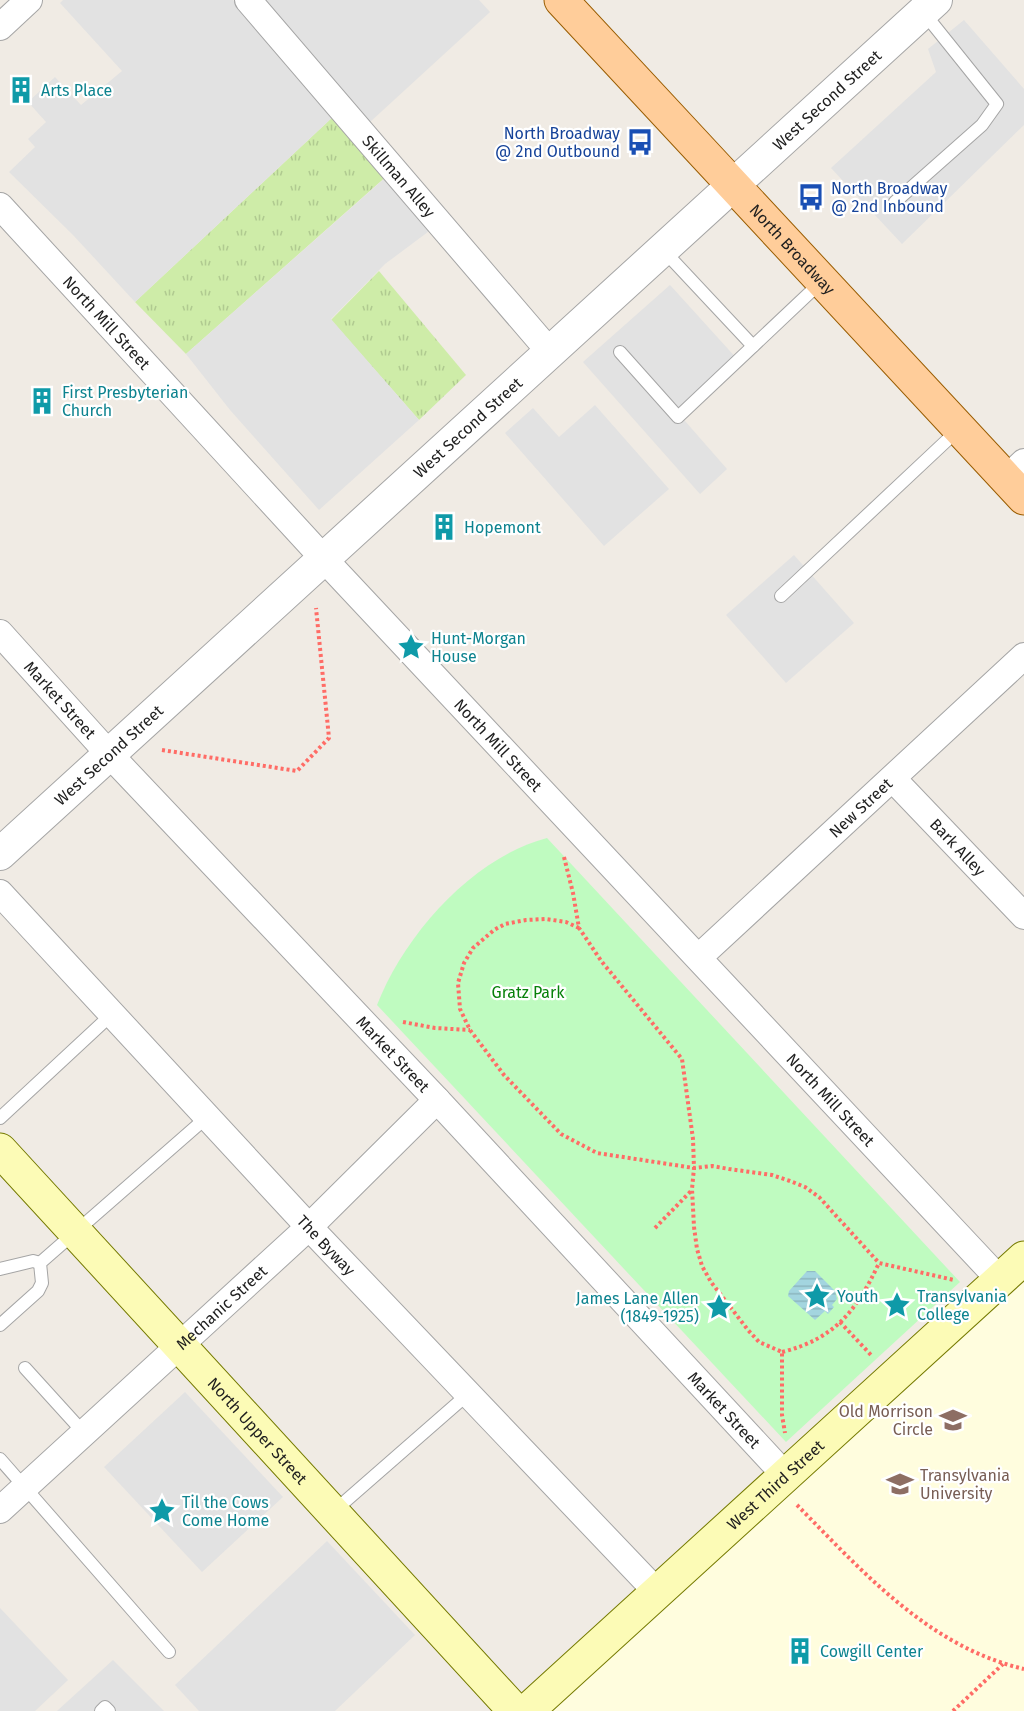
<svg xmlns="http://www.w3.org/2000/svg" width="1024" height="1711" font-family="'Fira Sans',sans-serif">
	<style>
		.education { fill: #fffdde }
		.grass { fill: url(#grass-tufts) }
		.park { fill: #bffbc0 }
		.parking { fill: #e2e2e2 }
		.water { fill: url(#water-rules) }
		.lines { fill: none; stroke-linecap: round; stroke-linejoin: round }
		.service-casing { stroke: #a5a5a5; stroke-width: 14 }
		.minor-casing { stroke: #a5a5a5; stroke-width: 28 }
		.tertiary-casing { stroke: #a5a5a5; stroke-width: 34 }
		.secondary-casing { stroke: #757a01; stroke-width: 35 }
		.primary-casing { stroke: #995c00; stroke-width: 35 }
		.path { stroke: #ff6c66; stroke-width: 4; stroke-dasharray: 3 3; stroke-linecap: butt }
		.service { stroke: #fff; stroke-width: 12 }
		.minor { stroke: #fff; stroke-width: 26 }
		.tertiary { stroke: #fff; stroke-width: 32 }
		.secondary { stroke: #fcfbb6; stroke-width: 33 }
		.primary { stroke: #ffcd9a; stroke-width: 33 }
		.labels { text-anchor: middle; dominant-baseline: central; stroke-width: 4.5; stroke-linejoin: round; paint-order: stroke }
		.culture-label { font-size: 16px; fill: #0d838f; stroke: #fff; text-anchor: start }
		.street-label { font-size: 16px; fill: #1e1e1e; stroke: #fff }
		.transit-label { font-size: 16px; fill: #164399; stroke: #fff; text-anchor: end }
		.park-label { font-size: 16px; fill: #07810a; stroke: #fff }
		.education-label { font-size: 16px; fill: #785e54; stroke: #fff; text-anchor: end }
	</style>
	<defs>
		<pattern id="grass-tufts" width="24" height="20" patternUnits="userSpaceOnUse" patternTransform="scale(1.5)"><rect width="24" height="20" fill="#ceeca8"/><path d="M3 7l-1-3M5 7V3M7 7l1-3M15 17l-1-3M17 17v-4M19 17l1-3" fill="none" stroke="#b0ca90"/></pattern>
		<pattern id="water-rules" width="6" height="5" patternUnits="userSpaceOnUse" patternTransform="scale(1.5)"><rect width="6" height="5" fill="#a3d5df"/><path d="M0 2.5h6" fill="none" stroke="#8cb6bf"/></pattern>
	</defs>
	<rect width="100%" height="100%" fill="#f0ebe4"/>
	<path class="education" d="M1024,1257V1711H527Z"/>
	<g class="grass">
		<path d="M336,114L389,174L186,354L135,302Z"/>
		<path d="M379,271L466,375L419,420L331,320Z"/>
	</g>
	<path class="park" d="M547,838L960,1282L786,1442L377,1005C404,935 473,857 547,838Z"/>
	<g class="parking">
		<path d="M63,0H233L336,114L135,302L73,235L9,172L35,147L28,139L46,122L28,102L55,77L81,105L122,71L60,3Z"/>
		<path d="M261,0H479L490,12L370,122Z"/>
		<path d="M964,20L1024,89V125L902,244L831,168L936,72L928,49Z"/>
		<path d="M394,170L440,223L385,264L331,319L419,420L319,510L230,410L186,354Z"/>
		<path d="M670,285L738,360L678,413L727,469L700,494L583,362Z"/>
		<path d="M595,405L669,489L604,546L505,433L533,408L559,437Z"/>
		<path d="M794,555L854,623L786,683L726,615Z"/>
		<path d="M185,1392L283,1497L202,1572L104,1467Z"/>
		<path d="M327,1541L415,1635L335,1711H199L175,1685Z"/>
		<path d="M0,1608L68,1680L35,1711H0Z"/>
		<path d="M113,1660L164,1711H57Z"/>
	</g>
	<path class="water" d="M807,1271H815L835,1291L837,1299L832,1305L834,1307L828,1314L825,1311L815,1320L788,1296L789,1291Z"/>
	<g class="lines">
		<defs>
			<g id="service">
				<path d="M895,202L982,125L997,104L924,13"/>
				<path d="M664,251L753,346"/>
				<path d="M620,352L678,417L821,282"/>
				<path d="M781,596L959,429"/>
				<path d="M0,1118L112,1014"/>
				<path d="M0,1269L33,1261L40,1263"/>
				<path d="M0,1325L38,1291L42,1283L40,1263L207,1117"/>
				<path d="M25,1368L84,1433"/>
				<path d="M0,1459L169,1652"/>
				<path d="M333,1512L468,1394"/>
				<path d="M101,1711L105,1707L109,1711"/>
			</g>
			<g id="minor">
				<path id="s1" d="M248,0L550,352"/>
				<path d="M0,27L29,0"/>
				<path id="s2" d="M0,206L324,559L999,1279"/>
				<path d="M1006,479L1024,462"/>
				<path id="s3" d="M0,633L110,755L437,1100L785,1475"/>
				<path id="s4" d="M893,779L1024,916"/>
				<path id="s5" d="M0,893L309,1227L657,1592"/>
				<path id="s6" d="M699,957L1024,656"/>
				<path id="s7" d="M0,1510L309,1227L437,1100"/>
			</g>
			<g id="tertiary">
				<path id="s8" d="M0,854L936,0"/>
			</g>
			<g id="secondary">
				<path id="s9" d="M0,1150L515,1711"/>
				<path id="s10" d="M527,1711L1024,1258"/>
			</g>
			<g id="primary">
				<path id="s11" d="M561,0L1024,498"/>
			</g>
		</defs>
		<use href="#service" class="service-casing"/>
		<use href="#minor" class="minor-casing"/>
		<use href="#tertiary" class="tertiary-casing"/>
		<use href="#secondary" class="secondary-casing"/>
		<use href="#primary" class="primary-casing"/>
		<g class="path">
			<path d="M162,750L297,771L329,738L316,608"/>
			<path d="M564,857L573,893L579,928L602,962L682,1059L693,1139L694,1168L692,1189L694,1227L697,1249L702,1266L711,1282L748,1330L759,1342L782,1352V1415L785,1433"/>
			<path d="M579,928L566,922L546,919L526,920L505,924L494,930L473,948L464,963L458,983L460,1009L470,1030L504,1075L561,1134L597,1153L694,1168L712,1166L729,1169L772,1175L790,1181L805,1187L819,1197L879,1263L954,1280"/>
			<path d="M403,1022L435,1028L470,1030"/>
			<path d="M655,1228L692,1190"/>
			<path d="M840,1322L871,1355"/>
			<path d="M782,1352C835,1339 857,1310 879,1263"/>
			<path d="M797,1505C863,1572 929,1647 1024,1669"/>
			<path d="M953,1711L1003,1664"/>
		</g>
		<use href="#service" class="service"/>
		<use href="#minor" class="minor"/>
		<use href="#tertiary" class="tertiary"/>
		<use href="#secondary" class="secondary"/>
		<use href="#primary" class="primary"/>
	</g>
	<defs>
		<symbol id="building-bare" viewBox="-9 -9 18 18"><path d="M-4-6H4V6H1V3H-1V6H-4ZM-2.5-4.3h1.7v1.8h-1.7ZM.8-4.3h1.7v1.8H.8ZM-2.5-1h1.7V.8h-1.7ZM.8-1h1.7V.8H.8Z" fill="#0f9aa8" stroke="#fff" stroke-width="2.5" paint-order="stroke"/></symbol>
		<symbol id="bus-bare" viewBox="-9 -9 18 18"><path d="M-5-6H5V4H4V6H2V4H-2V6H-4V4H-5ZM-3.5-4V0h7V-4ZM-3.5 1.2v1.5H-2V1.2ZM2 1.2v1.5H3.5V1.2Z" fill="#1a4fb4" stroke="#fff" stroke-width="2.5" paint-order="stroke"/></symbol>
		<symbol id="sight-bare" viewBox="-9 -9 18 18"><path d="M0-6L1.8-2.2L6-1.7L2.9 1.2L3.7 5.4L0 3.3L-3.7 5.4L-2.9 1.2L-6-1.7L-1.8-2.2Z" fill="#0f9aa8" stroke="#fff" stroke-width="2.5" paint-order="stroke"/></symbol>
		<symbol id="university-bare" viewBox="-9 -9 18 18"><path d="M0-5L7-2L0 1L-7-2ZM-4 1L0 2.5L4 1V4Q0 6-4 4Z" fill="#8d6e63" stroke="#fff" stroke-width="2.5" paint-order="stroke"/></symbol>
	</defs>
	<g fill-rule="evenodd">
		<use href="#building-bare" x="2" y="71" width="38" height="38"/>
		<use href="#bus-bare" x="621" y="123" width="38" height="38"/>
		<use href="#bus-bare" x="792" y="178" width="38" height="38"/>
		<use href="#building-bare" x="23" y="382" width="38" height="38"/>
		<use href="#building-bare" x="425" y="508" width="38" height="38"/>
		<use href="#sight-bare" x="392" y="628" width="38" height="38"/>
		<use href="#sight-bare" x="798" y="1277" width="38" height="38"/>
		<use href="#sight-bare" x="878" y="1286" width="38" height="38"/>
		<use href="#sight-bare" x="700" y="1288" width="38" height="38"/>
		<use href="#university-bare" x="934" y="1401" width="38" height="38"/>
		<use href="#university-bare" x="881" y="1465" width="38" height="38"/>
		<use href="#sight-bare" x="143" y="1492" width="38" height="38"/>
		<use href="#building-bare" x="781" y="1632" width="38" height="38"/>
	</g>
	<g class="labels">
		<g class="culture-label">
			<text x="41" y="90">Arts Place</text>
			<text x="62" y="392">First Presbyterian<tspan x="62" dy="18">Church</tspan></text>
			<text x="464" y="527">Hopemont</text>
			<text x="431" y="638">Hunt-Morgan<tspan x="431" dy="18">House</tspan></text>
			<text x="837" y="1296">Youth</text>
			<text x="917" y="1296">Transylvania<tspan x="917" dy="18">College</tspan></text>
			<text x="699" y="1298" text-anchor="end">James Lane Allen<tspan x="699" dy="18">(1849-1925)</tspan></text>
			<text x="182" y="1502">Til the Cows<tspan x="182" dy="18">Come Home</tspan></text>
			<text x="820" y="1651">Cowgill Center</text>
		</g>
		<g class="street-label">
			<text stroke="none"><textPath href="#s8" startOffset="1119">West Second Street</textPath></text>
			<text stroke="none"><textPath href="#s1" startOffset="232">Skillman Alley</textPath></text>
			<text stroke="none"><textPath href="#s11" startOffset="340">North Broadway</textPath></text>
			<text stroke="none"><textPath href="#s2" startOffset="158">North Mill Street</textPath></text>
			<text stroke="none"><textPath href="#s8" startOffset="633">West Second Street</textPath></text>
			<text stroke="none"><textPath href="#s3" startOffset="90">Market Street</textPath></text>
			<text stroke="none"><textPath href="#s2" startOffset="734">North Mill Street</textPath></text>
			<text stroke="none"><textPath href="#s8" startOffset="147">West Second Street</textPath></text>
			<text stroke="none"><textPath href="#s6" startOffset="220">New Street</textPath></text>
			<text stroke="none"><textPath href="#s4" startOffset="94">Bark Alley</textPath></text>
			<text stroke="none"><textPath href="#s3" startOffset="576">Market Street</textPath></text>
			<text stroke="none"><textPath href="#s2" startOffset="1220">North Mill Street</textPath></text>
			<text stroke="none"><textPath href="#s5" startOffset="480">The Byway</textPath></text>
			<text stroke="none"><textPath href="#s7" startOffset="300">Mechanic Street</textPath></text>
			<text stroke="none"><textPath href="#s3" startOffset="1062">Market Street</textPath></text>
			<text stroke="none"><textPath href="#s9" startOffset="381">North Upper Street</textPath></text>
			<text stroke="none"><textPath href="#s10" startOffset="336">West Third Street</textPath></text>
		</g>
		<g class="transit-label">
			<text x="620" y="133">North Broadway<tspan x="620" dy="18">@ 2nd Outbound</tspan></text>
			<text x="831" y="188" text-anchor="start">North Broadway<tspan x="831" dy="18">@ 2nd Inbound</tspan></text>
		</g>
		<g class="park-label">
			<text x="528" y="992">Gratz Park</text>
		</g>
		<g class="education-label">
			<text x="933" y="1411">Old Morrison<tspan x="933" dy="18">Circle</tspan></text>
			<text x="920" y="1475" text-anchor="start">Transylvania<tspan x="920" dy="18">University</tspan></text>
		</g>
	</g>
</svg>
